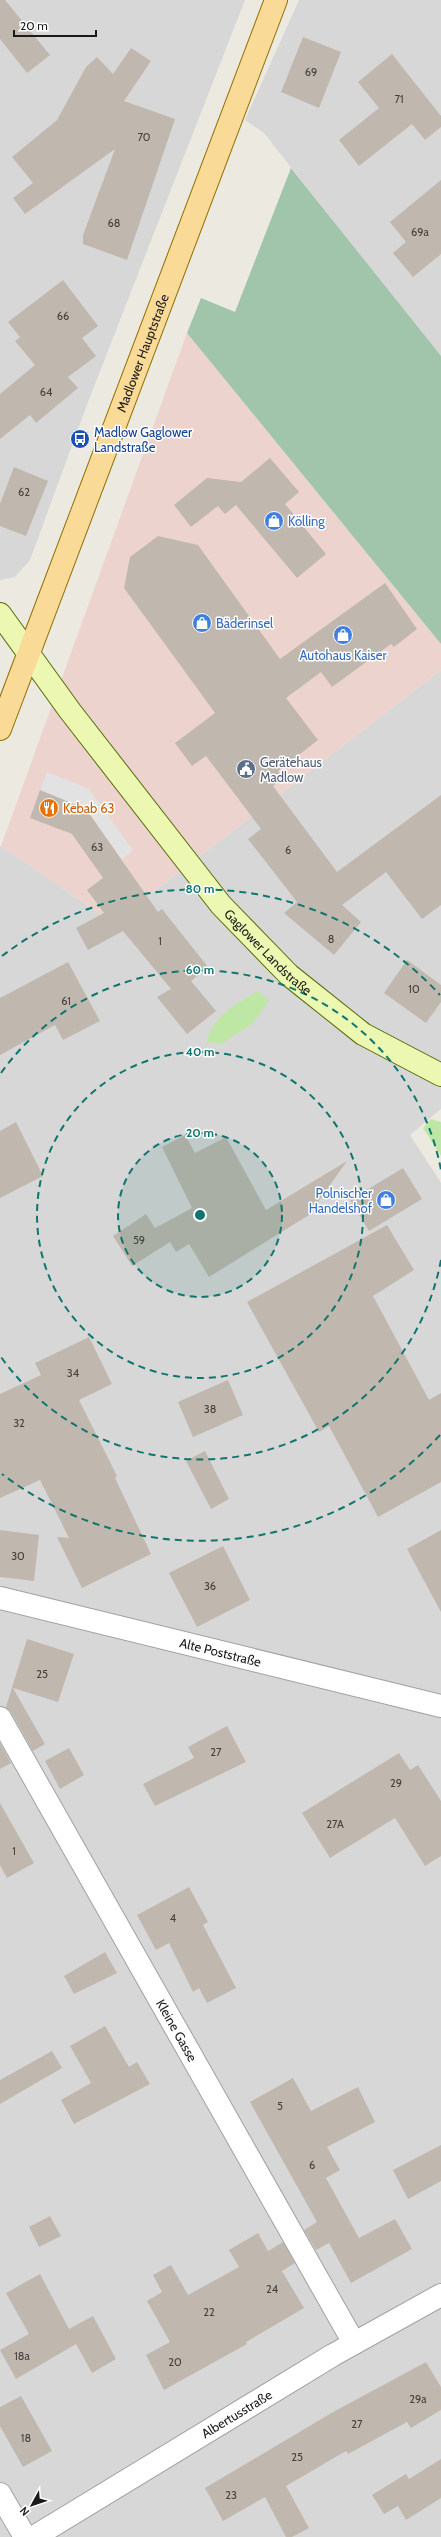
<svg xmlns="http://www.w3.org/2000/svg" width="441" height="2537" font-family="Cabin,sans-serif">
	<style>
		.residential { fill: #d8d7d7 }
		.commercial { fill: #edd3ce }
		.grass { fill: #bee7a5 }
		.cemetery { fill: #a1c5ab }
		.parking { fill: #e2e2e2 }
		.building { fill: #c0b8af }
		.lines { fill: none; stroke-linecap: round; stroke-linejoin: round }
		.street-casing { stroke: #a1a1a1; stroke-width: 24 }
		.secondary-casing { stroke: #566c06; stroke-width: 24 }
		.primary-casing { stroke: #8e7003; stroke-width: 24 }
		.street { stroke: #fff; stroke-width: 22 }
		.secondary { stroke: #ecf8b2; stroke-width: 22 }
		.primary { stroke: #fada97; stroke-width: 22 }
		.ring { fill: none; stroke: #0f766e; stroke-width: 2; stroke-dasharray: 7 5 }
		.labels { text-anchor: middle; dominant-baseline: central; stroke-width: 3; stroke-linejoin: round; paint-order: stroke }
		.number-label { font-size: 11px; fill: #44423f }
		.street-label { font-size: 13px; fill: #1a1a1a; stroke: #fff }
		.transit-label { font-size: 13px; fill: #164399; stroke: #fff; text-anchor: start }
		.shop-label { font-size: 13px; fill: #366cbe; stroke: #fff; text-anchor: start }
		.service-label { font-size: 13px; fill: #4e5e75; stroke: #fff; text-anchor: start }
		.food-label { font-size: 13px; fill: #c56008; stroke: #fff; text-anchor: start }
		.centre { fill: #0f766e; stroke: #fff; stroke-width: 2 }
		.ring-label { font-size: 12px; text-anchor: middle; font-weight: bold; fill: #0f766e; stroke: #fff; stroke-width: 3; stroke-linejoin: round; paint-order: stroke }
	</style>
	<rect width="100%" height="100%" fill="#ece9e0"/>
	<g class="residential">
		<path d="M0,0H245L88,402L30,560L15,577L0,580Z"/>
		<path d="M299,0H441V357L264,133L245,120Z"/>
		<path d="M441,670V1109L410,1135L441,1183V2537H0V847L1,846L109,920L164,884Z"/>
	</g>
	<path class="commercial" d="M187,333L441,644V670L164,884L109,920L1,846Z"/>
	<g class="grass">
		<path d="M258,991L269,1001L252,1024L221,1044L207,1042C213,1015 236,1004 258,991Z"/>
		<path d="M431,1119L441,1122V1156L423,1128Z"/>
	</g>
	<path class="cemetery" d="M291,168L441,356V644L187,333L201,298L235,312Z"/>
	<path class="parking" d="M47,772L89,789L133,850L122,860L86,809L40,790Z"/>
	<g class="building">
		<path d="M0,0H5L50,55L27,73L0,39Z"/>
		<path d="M303,37L341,52L319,108L281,92Z"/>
		<path d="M131,48L151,61L124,101L175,119L127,260L83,244V235L115,149L25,214L13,198L33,183L12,157L57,120L86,67L97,57L113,74Z"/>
		<path d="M392,54L441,116V127L425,140L412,124L359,166L339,140L379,108L358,82Z"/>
		<path d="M441,180V254L413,277L393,253L406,242L390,222Z"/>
		<path d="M63,280L98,326L82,338L96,356L68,377L78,388L36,423L30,415L0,439V394L35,365L15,341L20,337L8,322Z"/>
		<path d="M270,458L299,492L285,504L326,554L297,578L236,505L225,514L218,506L191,527L174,505L207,478L241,482Z"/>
		<path d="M14,467L48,481L26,536L0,526V504Z"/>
		<path d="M158,536L198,545L280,659L385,583L417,629L394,647L391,644L332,687L321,672L286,698L318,740L278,771L283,778L273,786L337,872L441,795V905L422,919L386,872L342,905L361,922L334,955L284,913L297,902L248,839L261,829L206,756L192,766L175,743L215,713L124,588L130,557Z"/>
		<path d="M40,790L86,809L158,912L162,909L208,967L191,981L216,1011L187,1034L157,997L171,989L123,931L88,950L76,928L104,913L87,890L103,878L72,834L30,818Z"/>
		<path d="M407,960L441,985V1002L426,1023L384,993Z"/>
		<path d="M68,962L100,1021L63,1040L55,1025L0,1055V998Z"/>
		<path d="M16,1122L43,1176L0,1198V1131Z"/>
		<path d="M185,1135L195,1153L226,1137L266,1210L347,1161L309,1215L209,1277L189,1244L176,1252L170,1242L132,1266L113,1236L146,1214L155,1228L192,1208L162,1147Z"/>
		<path d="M403,1168L422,1199L369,1231L350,1200Z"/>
		<path d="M387,1225L414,1270L373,1296L429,1400L441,1393V1482L378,1517L329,1426L319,1432L247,1302Z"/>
		<path d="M89,1337L112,1384L79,1400L117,1476L115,1478L151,1554L82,1588L57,1537L69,1538L40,1480L0,1498V1394L41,1375L35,1363Z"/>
		<path d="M228,1380L243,1415L193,1437L178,1402Z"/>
		<path d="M205,1451L229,1499L211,1509L186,1461Z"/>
		<path d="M0,1530L39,1535L34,1581L0,1577Z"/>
		<path d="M441,1530V1612L407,1549Z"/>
		<path d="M223,1546L250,1600L197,1627L169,1573Z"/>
		<path d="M27,1639L74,1654L58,1702L13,1688L45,1744L33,1751L11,1712L6,1707Z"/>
		<path d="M227,1726L246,1762L155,1806L143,1784L194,1758L188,1747Z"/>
		<path d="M0,1743L11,1763L0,1769Z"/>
		<path d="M69,1748L84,1775L60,1789L45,1761Z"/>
		<path d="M399,1753L410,1770L418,1765L441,1801V1856L425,1866L395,1818L330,1858L302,1813Z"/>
		<path d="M0,1803L34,1863L7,1878L0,1865Z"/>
		<path d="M189,1887L208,1922L203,1925L236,1988L207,2003L199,1988L193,1992L169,1943L156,1950L137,1915Z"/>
		<path d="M105,1952L117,1973L74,1994L64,1976Z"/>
		<path d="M105,2026L129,2067L137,2062L150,2084L74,2124L61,2100L91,2083L70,2046Z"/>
		<path d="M52,2051L62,2068L0,2104V2080Z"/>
		<path d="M293,2078L311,2111L358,2087L375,2122L327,2147L340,2170L326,2178L359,2238L395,2219L412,2249L351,2283L329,2243L316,2250L304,2230L317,2222L250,2102Z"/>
		<path d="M441,2145V2181L408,2199L393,2170Z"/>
		<path d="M50,2216L61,2236L39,2247L29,2227Z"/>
		<path d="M258,2233L268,2251L283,2242L295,2263L282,2271L304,2308L246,2342L247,2344L164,2390L146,2355L170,2342L147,2301L162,2292L153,2275L171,2265L188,2295L239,2267L229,2250Z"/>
		<path d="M40,2274L69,2329L93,2316L116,2359L92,2373L76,2344L16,2379L0,2350L29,2334L6,2293Z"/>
		<path d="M426,2362L441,2387V2410L411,2428L407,2422L348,2454L346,2451L286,2486L309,2528L292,2537H286L265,2497L223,2521L205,2488L333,2412Z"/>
		<path d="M21,2396L52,2451L23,2467L0,2426V2407Z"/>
		<path d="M441,2459V2498L406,2520L398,2506L384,2514L372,2495L406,2474L409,2479Z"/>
	</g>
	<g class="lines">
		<defs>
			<g id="street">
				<path id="s1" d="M0,1598L441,1706"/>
				<path id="s2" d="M0,1718L354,2343"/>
				<path d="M0,2494L25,2537"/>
				<path id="s3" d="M34,2537L333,2355L441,2295"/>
			</g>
			<g id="secondary">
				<path id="s4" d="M0,614L70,711L221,905L289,975L363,1034L441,1075"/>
			</g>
			<g id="primary">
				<path id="s5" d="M0,729L276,0"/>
			</g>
		</defs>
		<use href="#street" class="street-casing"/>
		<use href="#secondary" class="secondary-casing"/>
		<use href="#primary" class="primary-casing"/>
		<use href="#street" class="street"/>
		<use href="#secondary" class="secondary"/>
		<use href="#primary" class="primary"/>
	</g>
	<circle cx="200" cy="1215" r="82" fill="#0f766e" fill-opacity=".12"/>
	<g class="ring">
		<circle cx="200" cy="1215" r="82"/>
		<circle cx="200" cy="1215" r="163"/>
		<path d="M441 1260A245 245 0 0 1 1 1357M1 1073A245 245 0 0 1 441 1170"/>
		<path d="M440 1435A326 326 0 0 1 2 1474M2 956A326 326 0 0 1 440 995"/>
	</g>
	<defs>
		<symbol id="bus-disc" viewBox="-11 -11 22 22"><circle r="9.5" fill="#1a4fb4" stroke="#fff"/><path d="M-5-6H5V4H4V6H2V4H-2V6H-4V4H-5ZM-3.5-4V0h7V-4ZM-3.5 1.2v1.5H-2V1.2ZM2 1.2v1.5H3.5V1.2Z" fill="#fff"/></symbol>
		<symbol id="shop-disc" viewBox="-11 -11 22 22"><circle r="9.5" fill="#3f7fe0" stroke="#fff"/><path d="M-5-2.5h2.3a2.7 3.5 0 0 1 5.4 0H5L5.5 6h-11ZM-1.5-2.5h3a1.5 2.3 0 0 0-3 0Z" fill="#fff"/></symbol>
		<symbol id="civic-disc" viewBox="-11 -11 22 22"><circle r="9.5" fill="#5c6f8a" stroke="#fff"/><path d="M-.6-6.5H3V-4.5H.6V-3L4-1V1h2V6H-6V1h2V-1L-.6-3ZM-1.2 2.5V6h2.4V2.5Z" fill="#fff"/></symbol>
		<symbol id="restaurant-disc" viewBox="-11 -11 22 22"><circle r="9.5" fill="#e8710a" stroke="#fff"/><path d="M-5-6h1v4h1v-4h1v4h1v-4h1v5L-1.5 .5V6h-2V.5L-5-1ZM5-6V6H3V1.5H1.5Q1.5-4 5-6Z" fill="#fff"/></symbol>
	</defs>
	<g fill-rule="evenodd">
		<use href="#bus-disc" x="69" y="428" width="22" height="22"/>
		<use href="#shop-disc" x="263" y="510" width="22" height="22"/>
		<use href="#shop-disc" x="191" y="612" width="22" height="22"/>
		<use href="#shop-disc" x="332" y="624" width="22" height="22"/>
		<use href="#civic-disc" x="235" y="758" width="22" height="22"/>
		<use href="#restaurant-disc" x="38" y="797" width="22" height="22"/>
		<use href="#shop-disc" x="375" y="1189" width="22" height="22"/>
	</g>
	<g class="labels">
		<g class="number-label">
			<text x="311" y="72">69</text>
			<text x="399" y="99">71</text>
			<text x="144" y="137">70</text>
			<text x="114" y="223">68</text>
			<text x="420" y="232">69a</text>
			<text x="63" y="316">66</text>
			<text x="46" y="392">64</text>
			<text x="24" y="492">62</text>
			<text x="97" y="847">63</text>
			<text x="288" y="850">6</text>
			<text x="331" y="939">8</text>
			<text x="160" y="941">1</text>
			<text x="414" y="989">10</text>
			<text x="66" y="1001">61</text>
			<text x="139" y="1240">59</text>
			<text x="73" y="1373">34</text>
			<text x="210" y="1409">38</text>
			<text x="19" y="1423">32</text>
			<text x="18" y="1556">30</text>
			<text x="210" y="1586">36</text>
			<text x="42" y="1674">25</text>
			<text x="216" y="1752">27</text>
			<text x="396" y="1783">29</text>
			<text x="335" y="1824">27A</text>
			<text x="14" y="1851">1</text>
			<text x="173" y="1918">4</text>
			<text x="280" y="2106">5</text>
			<text x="312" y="2165">6</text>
			<text x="272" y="2289">24</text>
			<text x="209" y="2312">22</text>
			<text x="22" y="2356">18a</text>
			<text x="175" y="2362">20</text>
			<text x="418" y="2399">29a</text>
			<text x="357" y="2424">27</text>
			<text x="26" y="2438">18</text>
			<text x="297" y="2457">25</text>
			<text x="231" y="2495">23</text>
		</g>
		<g class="street-label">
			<text stroke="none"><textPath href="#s5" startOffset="402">Madlower Hauptstraße</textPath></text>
			<text stroke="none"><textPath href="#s4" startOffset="432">Gaglower Landstraße</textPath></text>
			<text stroke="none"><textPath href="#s1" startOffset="227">Alte Poststraße</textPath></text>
			<text stroke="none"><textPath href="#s2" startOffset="359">Kleine Gasse</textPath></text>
			<text stroke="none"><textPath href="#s3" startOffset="237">Albertusstraße</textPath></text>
		</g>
		<g class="transit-label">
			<text x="94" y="432">Madlow Gaglower<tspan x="94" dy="15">Landstraße</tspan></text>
		</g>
		<g class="shop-label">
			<text x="288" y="521">Kölling</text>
			<text x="216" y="623">Bäderinsel</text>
			<text x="343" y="655" text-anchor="middle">Autohaus Kaiser</text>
			<text x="372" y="1193" text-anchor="end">Polnischer<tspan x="372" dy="15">Handelshof</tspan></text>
		</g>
		<g class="service-label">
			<text x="260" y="762">Gerätehaus<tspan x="260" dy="15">Madlow</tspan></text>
		</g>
		<g class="food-label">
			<text x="63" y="808">Kebab 63</text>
		</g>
	</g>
	<circle cx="200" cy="1215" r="6" class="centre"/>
	<g class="ring-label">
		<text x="200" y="893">80 m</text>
		<text x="200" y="974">60 m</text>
		<text x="200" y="1056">40 m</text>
		<text x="200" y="1137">20 m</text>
	</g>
	<g transform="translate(32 2505) rotate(230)" stroke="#ffffff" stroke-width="3" paint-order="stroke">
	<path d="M0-3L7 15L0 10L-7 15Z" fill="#1a1a1a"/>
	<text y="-6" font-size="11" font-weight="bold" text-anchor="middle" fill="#1a1a1a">N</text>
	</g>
	<path d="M14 30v6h82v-6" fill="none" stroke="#1a1a1a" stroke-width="2"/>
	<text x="20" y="30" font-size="12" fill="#1a1a1a" stroke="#ffffff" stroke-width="3" paint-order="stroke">20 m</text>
</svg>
